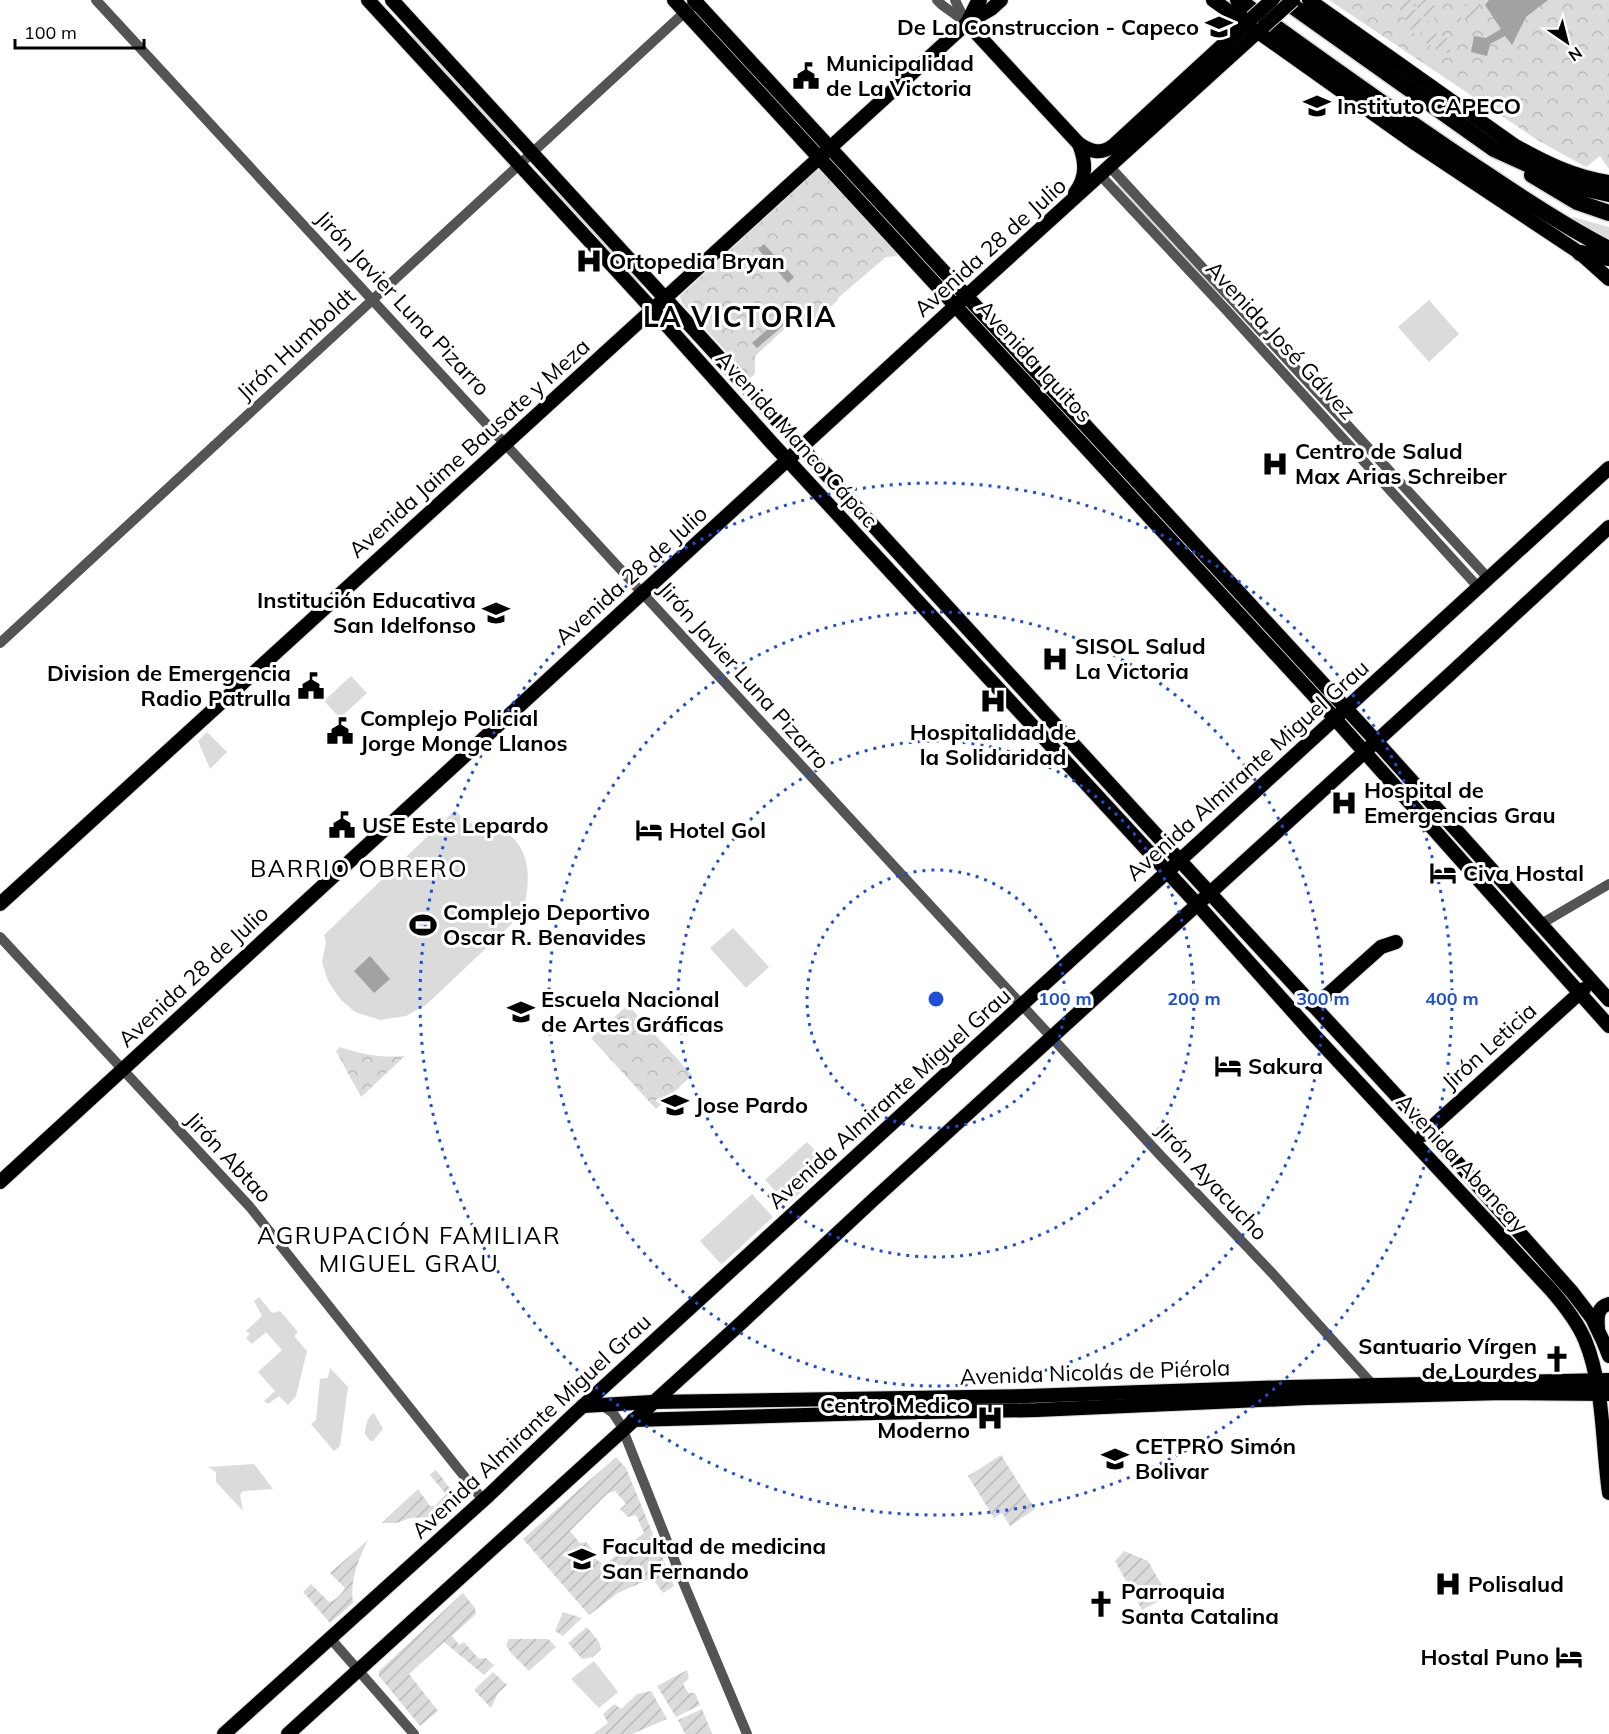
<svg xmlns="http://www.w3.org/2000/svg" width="1609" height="1734" font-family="Mulish,sans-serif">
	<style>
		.grass { fill: #dbdbdb }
		.park { fill: url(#park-crowns) }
		.garden { fill: url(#garden-furrows); fill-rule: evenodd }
		.water { fill: #a2a2a2 }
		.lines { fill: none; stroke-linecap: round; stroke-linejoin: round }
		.major-casing { stroke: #dbdbdb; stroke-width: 16 }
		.highway-casing { stroke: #dbdbdb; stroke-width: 19 }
		.minor { stroke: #545454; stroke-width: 10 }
		.major { stroke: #000; stroke-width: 14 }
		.highway { stroke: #000; stroke-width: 16 }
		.major-bridge-casing { stroke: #dbdbdb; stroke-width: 16; stroke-linecap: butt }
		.major-bridge { stroke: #000; stroke-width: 14 }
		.ring { fill: none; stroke: #1d4ed8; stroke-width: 3; stroke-dasharray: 3 6 }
		.labels { text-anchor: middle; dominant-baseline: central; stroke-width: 6; stroke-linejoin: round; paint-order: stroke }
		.poi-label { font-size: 22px; font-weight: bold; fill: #000; stroke: #fff; text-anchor: start }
		.street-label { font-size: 22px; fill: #000; stroke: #fff }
		.neighbourhood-label { font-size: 24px; letter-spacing: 1.5px; fill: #000; stroke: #fff }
		.district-label { font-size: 28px; font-weight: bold; letter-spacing: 1.5px; fill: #000; stroke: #fff }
		.centre { fill: #1d4ed8; stroke: #fff; stroke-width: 3 }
		.ring-label { font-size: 18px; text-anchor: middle; font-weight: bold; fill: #1d4ed8; stroke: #fff; stroke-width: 6; stroke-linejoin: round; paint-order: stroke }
	</style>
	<defs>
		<pattern id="park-crowns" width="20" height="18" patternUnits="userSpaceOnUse" patternTransform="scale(1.5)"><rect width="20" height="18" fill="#dbdbdb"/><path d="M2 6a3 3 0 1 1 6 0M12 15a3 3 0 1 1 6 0" fill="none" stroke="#bababa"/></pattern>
		<pattern id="garden-furrows" width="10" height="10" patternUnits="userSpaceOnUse" patternTransform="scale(1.5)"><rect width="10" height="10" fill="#dbdbdb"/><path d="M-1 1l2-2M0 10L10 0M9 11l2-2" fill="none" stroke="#bababa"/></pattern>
	</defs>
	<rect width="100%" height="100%" fill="#fff"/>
	<g class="grass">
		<path d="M418,35L517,144L512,148L411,36Z"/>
		<path d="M542,175L550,180L646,282L641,285L537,176Z"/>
		<path d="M1119,183L1225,297L1221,300L1116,186Z"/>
		<path d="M1573,217L1609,227V240L1569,220Z"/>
		<path d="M1429,300L1459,334L1429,362L1398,327Z"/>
		<path d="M351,676L367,693L340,718L324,701Z"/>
		<path d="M207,732L227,752L210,769L198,741Z"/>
		<path d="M455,810C459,814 464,821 469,823C477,825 485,824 493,826C533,840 532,881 522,914L426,1005L406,1016L380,1020L355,1012L341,1000L328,981L322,962L326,942L324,935Z"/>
		<path d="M733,928L769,967L746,988L710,948Z"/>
		<path d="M807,1142L826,1162L825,1170L788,1204L765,1180Z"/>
		<path d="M752,1194L773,1217L722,1264L720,1263L700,1241Z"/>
		<path d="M259,1297L272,1313L280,1311L298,1332L294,1336L307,1351L296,1396L288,1405L279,1396L268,1404L264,1401L275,1391L258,1372L282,1350L266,1332L252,1344L246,1338L250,1334L246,1331L262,1316L254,1301Z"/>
		<path d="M330,1368L348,1387L340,1446L334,1451L311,1424L316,1420L320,1379L328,1378Z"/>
		<path d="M374,1413L383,1429L373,1441H370L365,1434C365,1426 367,1417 374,1413Z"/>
		<path d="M254,1464L273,1489L243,1491L240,1495L243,1511L216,1482V1472L208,1467Z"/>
		<path d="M594,1661L618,1692L599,1708L571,1679Z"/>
	</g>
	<g class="park">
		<path d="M1329,0H1609V169L1600,156L1586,167L1539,141Z"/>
		<path d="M824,168L899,250L897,256L886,257L839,297L837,301L805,330L795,319L755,356V374L750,378L682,303L680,296L817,170Z"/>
		<path d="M628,1005L692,1075L656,1109L591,1038Z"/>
		<path d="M340,1047C364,1055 381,1058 405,1056L361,1097L336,1051Z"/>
	</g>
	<g class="garden">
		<path d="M1396,0H1411L1418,15L1427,26L1417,37L1406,23Z"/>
		<path d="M1414,0H1431L1440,13L1430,23L1420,13Z"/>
		<path d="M1476,1L1484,14L1477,18L1461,19L1465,4Z"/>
		<path d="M1429,27L1440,36L1453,40L1449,54L1429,45L1419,38Z"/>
		<path d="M1001,1455L1035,1509L1010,1526L1002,1513L994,1518L968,1476Z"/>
		<path d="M616,1457L626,1468L674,1586L663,1593L652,1578L618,1593L589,1615L523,1539ZM615,1491L626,1504L620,1509L628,1517L636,1515L644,1533L604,1565L593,1557L592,1549L586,1542L580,1543L570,1531L608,1493Z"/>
		<path d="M436,1470L454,1494L452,1503L433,1517L411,1518L396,1523H382L418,1489L430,1506H435L446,1494L430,1475Z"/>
		<path d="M368,1540C358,1561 350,1579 353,1603L330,1623L303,1592L311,1584L329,1602C335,1601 342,1594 345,1588L330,1573Z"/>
		<path d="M1124,1551L1148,1561L1168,1596L1142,1610L1115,1561Z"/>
		<path d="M463,1593L475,1608L476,1614L452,1636L459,1645L464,1642L479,1659L486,1658L494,1665L484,1675L444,1642L409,1674L438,1711L420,1726L379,1676V1671Z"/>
		<path d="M563,1612L582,1618L563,1636L555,1631Z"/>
		<path d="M587,1627L599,1642L601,1649L593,1657L582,1659L568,1643Z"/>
		<path d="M509,1639H548L556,1647L529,1671L511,1653L506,1645Z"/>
		<path d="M687,1670L689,1678L683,1684L688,1693H695L700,1705L676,1717L657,1686Z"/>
		<path d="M493,1672L507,1685L498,1693L491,1708L474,1690Z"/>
		<path d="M651,1691L667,1719L632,1734H593L608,1723L603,1714L614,1704L621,1709L637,1694Z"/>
		<path d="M702,1709L712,1734H685L678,1720Z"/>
	</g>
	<g class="water">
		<path d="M1489,0H1548L1526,17L1512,45L1505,36L1490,44L1487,56L1471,52L1474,36L1486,38L1501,29L1485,5Z"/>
		<path d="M764,244L794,277L788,283L758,249Z"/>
		<path d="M786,313L791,319L757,348L752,343Z"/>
		<path d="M370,956L390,979L374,993L354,971Z"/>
	</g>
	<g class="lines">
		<defs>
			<g id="major">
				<path d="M368,0L653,310L770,441L1197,904L1314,1035L1551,1290C1564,1305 1577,1321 1585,1340C1604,1386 1602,1444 1609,1493"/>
				<path d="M392,0L1172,852L1440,1143L1572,1292L1592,1318L1603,1341L1609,1356"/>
				<path d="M674,0L1328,711L1609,1026"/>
				<path d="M694,0L1376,741L1609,1000"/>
				<path d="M1213,0L1416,144L1580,253L1609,279"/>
				<path d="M1309,0L1514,145C1544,162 1574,177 1609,182"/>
				<path d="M967,23L1079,144C1092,152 1101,155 1114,145L1252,18"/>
				<path d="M967,23L977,3L980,0"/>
				<path d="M1075,193C1087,177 1086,162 1079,144"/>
				<path d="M0,904L967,23L991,9L1001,0"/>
				<path d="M1311,1004L1324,998L1381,947L1396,942"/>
				<path d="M1423,1135L1584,989"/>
				<path d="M0,1182L951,310L1264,26"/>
				<path d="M1598,1328C1597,1317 1597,1307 1609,1304"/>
				<path d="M583,1406L652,1402L1027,1396L1289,1387L1609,1380"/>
				<path d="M633,1420L874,1413L1037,1410L1307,1398L1504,1393L1609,1394"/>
				<path d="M224,1734L489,1495L573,1415L1609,468"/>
				<path d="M288,1734L740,1324L873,1200L1448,676L1609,527"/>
			</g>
			<g id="highway">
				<path d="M1238,0C1320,59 1401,118 1485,173C1525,200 1566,227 1609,249"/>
				<path d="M1284,0L1494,149L1578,187L1609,194"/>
				<path d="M1532,175L1577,202L1609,213"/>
				<path d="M1580,253L1609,258"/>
			</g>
		</defs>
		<use href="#major" class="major-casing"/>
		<use href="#highway" class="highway-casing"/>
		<g class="minor">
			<path d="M96,0L1160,1155L1272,1273L1373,1385"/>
			<path d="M937,0L942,5L967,23"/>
			<path d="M955,0L965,21"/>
			<path d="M1110,167L1488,578"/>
			<path d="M1101,176L1229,313L1478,587"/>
			<path d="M0,643L698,0"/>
			<path d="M1541,924L1609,884"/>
			<path d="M0,937L250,1207L483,1500"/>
			<path d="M602,1405L613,1413L621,1425L684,1584L747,1734"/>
			<path d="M330,1638L414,1734"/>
		</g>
		<use href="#major" class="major"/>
		<use href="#highway" class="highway"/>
		<defs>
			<g id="major-bridge">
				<path d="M1252,18L1272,0"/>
				<path d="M1264,26L1293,0"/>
			</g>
		</defs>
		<use href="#major-bridge" class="major-bridge-casing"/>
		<use href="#major-bridge" class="major-bridge"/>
	</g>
	<g class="ring">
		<circle cx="936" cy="999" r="129"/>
		<circle cx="936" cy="999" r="258"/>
		<circle cx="936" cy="999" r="387"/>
		<circle cx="936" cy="999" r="516"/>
	</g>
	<defs>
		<symbol id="school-bare" viewBox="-9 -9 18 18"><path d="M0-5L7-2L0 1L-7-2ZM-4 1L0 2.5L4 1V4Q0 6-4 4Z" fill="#000" stroke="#fff" stroke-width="2.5" paint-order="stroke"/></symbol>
		<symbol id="civic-bare" viewBox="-9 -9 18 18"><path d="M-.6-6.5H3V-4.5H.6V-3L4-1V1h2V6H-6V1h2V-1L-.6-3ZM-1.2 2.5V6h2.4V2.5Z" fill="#000" stroke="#fff" stroke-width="2.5" paint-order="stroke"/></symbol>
		<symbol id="university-bare" viewBox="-9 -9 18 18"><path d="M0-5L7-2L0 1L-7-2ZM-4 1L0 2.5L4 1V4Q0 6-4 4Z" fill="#000" stroke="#fff" stroke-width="2.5" paint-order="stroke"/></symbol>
		<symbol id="hospital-bare" viewBox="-9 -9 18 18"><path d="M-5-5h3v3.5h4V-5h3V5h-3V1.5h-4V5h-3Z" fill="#000" stroke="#fff" stroke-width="2.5" paint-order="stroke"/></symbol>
		<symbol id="hotel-bare" viewBox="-9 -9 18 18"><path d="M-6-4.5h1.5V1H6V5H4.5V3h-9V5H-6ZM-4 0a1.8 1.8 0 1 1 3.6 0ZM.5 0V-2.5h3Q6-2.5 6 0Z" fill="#000" stroke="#fff" stroke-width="2.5" paint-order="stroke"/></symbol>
		<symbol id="stadium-bare" viewBox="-9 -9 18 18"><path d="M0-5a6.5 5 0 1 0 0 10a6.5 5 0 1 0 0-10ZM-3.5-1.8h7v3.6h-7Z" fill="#000" stroke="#fff" stroke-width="2.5" paint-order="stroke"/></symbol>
		<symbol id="church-bare" viewBox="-9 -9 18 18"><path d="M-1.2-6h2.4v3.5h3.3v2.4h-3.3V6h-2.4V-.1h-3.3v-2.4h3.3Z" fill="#000" stroke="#fff" stroke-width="2.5" paint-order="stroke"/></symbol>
	</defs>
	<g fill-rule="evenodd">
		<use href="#school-bare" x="1200" y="8" width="38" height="38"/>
		<use href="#civic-bare" x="787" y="57" width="38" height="38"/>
		<use href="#university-bare" x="1298" y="87" width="38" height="38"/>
		<use href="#hospital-bare" x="570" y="242" width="38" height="38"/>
		<use href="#hospital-bare" x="1256" y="445" width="38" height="38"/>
		<use href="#school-bare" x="477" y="594" width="38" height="38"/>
		<use href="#hospital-bare" x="1036" y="640" width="38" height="38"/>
		<use href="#civic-bare" x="292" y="667" width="38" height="38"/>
		<use href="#hospital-bare" x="974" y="682" width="38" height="38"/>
		<use href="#civic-bare" x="321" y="712" width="38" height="38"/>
		<use href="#hospital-bare" x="1325" y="784" width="38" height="38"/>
		<use href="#civic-bare" x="323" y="806" width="38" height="38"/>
		<use href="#hotel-bare" x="630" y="811" width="38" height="38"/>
		<use href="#hotel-bare" x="1424" y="854" width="38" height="38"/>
		<use href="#stadium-bare" x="404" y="906" width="38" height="38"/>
		<use href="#university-bare" x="502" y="993" width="38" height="38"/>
		<use href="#hotel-bare" x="1209" y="1047" width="38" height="38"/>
		<use href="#school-bare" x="656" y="1086" width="38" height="38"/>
		<use href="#church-bare" x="1538" y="1340" width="38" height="38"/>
		<use href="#hospital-bare" x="971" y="1399" width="38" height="38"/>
		<use href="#university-bare" x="1096" y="1440" width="38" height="38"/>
		<use href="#university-bare" x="563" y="1540" width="38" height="38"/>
		<use href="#hospital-bare" x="1429" y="1565" width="38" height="38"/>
		<use href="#church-bare" x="1082" y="1585" width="38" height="38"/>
		<use href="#hotel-bare" x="1550" y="1638" width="38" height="38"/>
	</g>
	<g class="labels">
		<g class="poi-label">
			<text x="1199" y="27" text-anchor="end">De La Construccion - Capeco</text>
			<text x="826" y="63">Municipalidad<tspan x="826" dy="25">de La Victoria</tspan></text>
			<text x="1337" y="106">Instituto CAPECO</text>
			<text x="609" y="261">Ortopedia Bryan</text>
			<text x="1295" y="451">Centro de Salud<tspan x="1295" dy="25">Max Arias Schreiber</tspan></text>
			<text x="476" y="600" text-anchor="end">Institución Educativa<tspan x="476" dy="25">San Idelfonso</tspan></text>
			<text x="1075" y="646">SISOL Salud<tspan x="1075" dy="25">La Victoria</tspan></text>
			<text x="291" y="673" text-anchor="end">Division de Emergencia<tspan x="291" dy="25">Radio Patrulla</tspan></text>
			<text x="360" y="718">Complejo Policial<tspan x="360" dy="25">Jorge Monge Llanos</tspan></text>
			<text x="993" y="732" text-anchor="middle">Hospitalidad de<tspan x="993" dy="25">la Solidaridad</tspan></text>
			<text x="1364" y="790">Hospital de<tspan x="1364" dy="25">Emergencias Grau</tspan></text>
			<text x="362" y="825">USE Este Lepardo</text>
			<text x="669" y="830">Hotel Gol</text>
			<text x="1463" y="873">Civa Hostal</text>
			<text x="443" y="912">Complejo Deportivo<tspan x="443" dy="25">Oscar R. Benavides</tspan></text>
			<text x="541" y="999">Escuela Nacional<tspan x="541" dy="25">de Artes Gráficas</tspan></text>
			<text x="1248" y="1066">Sakura</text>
			<text x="695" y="1105">Jose Pardo</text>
			<text x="1537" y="1346" text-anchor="end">Santuario Vírgen<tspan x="1537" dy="25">de Lourdes</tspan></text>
			<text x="970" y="1405" text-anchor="end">Centro Medico<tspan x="970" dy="25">Moderno</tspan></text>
			<text x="1135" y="1446">CETPRO Simón<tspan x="1135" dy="25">Bolivar</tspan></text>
			<text x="602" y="1546">Facultad de medicina<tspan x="602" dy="25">San Fernando</tspan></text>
			<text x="1468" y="1584">Polisalud</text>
			<text x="1121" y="1591">Parroquia<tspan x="1121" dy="25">Santa Catalina</tspan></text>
			<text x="1549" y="1657" text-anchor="end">Hostal Puno</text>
		</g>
		<g class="street-label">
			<text transform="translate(990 247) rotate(-42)">Avenida 28 de Julio</text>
			<text transform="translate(403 303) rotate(47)">Jirón Javier Luna Pizarro</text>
			<text transform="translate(1281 340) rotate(47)">Avenida José Gálvez</text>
			<text transform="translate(296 344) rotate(-43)">Jirón Humboldt</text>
			<text transform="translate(1035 361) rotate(47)">Avenida Iquitos</text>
			<text transform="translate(797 439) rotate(48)">Avenida Manco Cápac</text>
			<text transform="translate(469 448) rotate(-42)">Avenida Jaime Bausate y Meza</text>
			<text transform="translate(631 575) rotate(-42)">Avenida 28 de Julio</text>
			<text transform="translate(744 675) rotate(48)">Jirón Javier Luna Pizarro</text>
			<text transform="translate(1247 770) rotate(-42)">Avenida Almirante Miguel Grau</text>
			<text transform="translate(193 976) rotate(-43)">Avenida 28 de Julio</text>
			<text transform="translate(1489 1046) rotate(-42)">Jirón Leticia</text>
			<text transform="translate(889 1098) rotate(-42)">Avenida Almirante Miguel Grau</text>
			<text transform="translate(229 1157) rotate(47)">Jirón Abtao</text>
			<text transform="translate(1462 1163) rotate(47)">Avenida Abancay</text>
			<text transform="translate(1212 1181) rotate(47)">Jirón Ayacucho</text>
			<text transform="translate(1095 1372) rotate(-2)">Avenida Nicolás de Piérola</text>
			<text transform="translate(531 1426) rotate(-43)">Avenida Almirante Miguel Grau</text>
		</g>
		<g class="neighbourhood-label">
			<text x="359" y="868">BARRIO OBRERO</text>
			<text x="409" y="1235">AGRUPACIÓN FAMILIAR<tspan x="409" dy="28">MIGUEL GRAU</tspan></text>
		</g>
		<g class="district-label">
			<text x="740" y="316">LA VICTORIA</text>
		</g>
	</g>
	<circle cx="936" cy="999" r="9" class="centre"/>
	<g class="ring-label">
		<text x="1065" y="1005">100 m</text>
		<text x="1194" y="1005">200 m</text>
		<text x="1323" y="1005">300 m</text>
		<text x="1452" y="1005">400 m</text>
	</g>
	<g transform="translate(1567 42) rotate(145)" stroke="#ffffff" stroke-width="4.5" paint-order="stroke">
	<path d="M0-4.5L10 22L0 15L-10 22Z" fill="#000000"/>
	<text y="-9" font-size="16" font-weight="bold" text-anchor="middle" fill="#000000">N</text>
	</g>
	<path d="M15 39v9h129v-9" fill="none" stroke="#000000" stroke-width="3"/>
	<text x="24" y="39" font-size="18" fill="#000000" stroke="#ffffff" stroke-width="4.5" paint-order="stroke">100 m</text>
</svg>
